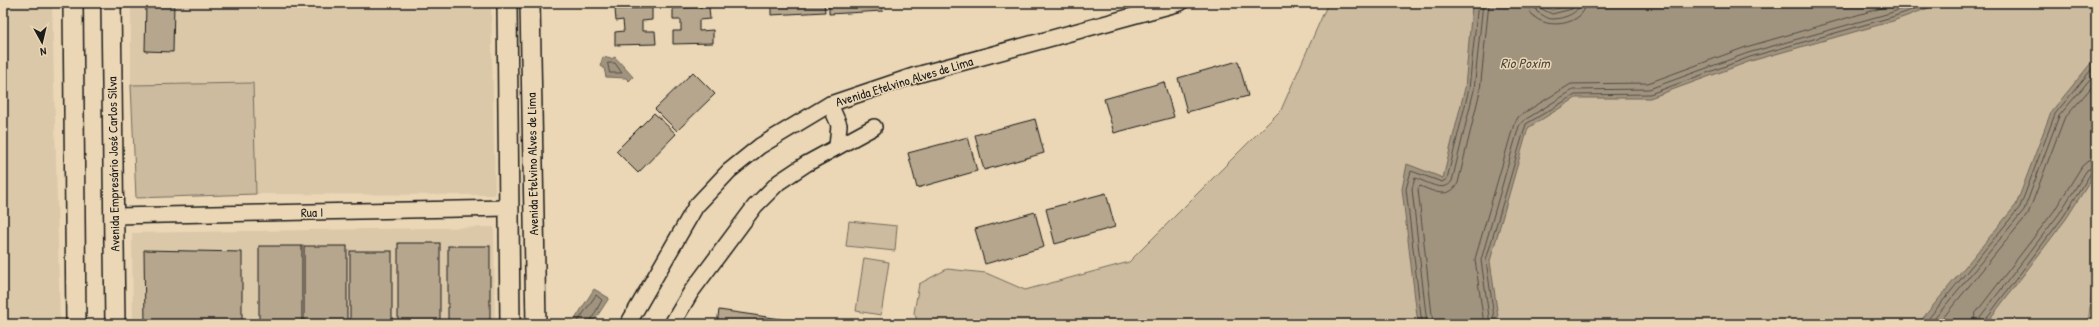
<svg xmlns="http://www.w3.org/2000/svg" width="2099" height="327" font-family="'Patrick Hand',sans-serif">
	<style>
		.built { fill: #dbc8a9 }
		.green { fill: #cdbb9f; stroke: #746c5e }
		.water { fill: #a1947f; stroke: #6c6457 }
		.lines { fill: none; stroke-linecap: round; stroke-linejoin: round }
		.shore { stroke: #514c44; stroke-width: 1 }
		.building { fill: #b5a68d; stroke: #1c1c1c }
		.minor-casing { stroke: #1c1c1c; stroke-width: 18 }
		.major-casing { stroke: #1c1c1c; stroke-width: 22 }
		.minor { stroke: #ebd7b5; stroke-width: 15 }
		.major { stroke: #ebd7b5; stroke-width: 19 }
		.labels { text-anchor: middle; dominant-baseline: central; stroke-width: 3; stroke-linejoin: round; paint-order: stroke }
		.street-label { font-size: 13px; fill: #1c1c1c; stroke: #ebd7b5 }
		.water-label { font-size: 14px; font-style: italic; fill: #4b463f; stroke: #ebd7b5 }
	</style>
	<rect width="100%" height="100%" fill="#ebd7b5"/>
	<filter id="ink" filterUnits="userSpaceOnUse"><feTurbulence type="fractalNoise" baseFrequency=".025" numOctaves="2"/><feDisplacementMap in="SourceGraphic" scale="8" xChannelSelector="R" yChannelSelector="G"/><feConvolveMatrix kernelMatrix="1 2 1 2 8 2 1 2 1" color-interpolation-filters="sRGB"/></filter>
	<g filter="url(#ink)">
		<g class="built">
			<path d="M3,3H52L60,324H3Z"/>
			<path d="M131,3H491L495,195L256,194L253,83L131,85Z"/>
			<path d="M494,227L495,324H133L132,233Z"/>
		</g>
		<g class="green">
			<path d="M1328,3H2096V279L2093,281L2088,324H919L914,313L919,284L947,269L986,273L1025,290L1129,262L1281,110Z"/>
			<path d="M253,83L256,194L136,198L131,85Z"/>
			<path d="M849,221L897,226L895,251L846,246Z"/>
			<path d="M864,258L889,262L881,315L856,311Z"/>
		</g>
		<g class="water">
			<path d="M1487,3H1540L1552,10L1577,3H1942L1893,21L1751,61L1650,98H1576L1528,128L1490,261L1499,324H1418L1402,189L1407,164L1443,178L1465,88L1472,5Z"/>
			<path d="M603,57L611,59L615,57L633,77L629,81L626,78L606,77L604,68L600,66Z"/>
			<path d="M2096,57V172L2066,219L1986,324H1918L2016,205L2051,112Z"/>
			<path d="M594,289L609,298L592,324H572Z"/>
		</g>
		<g class="lines">
			<g class="shore">
				<path d="M1528,3C1529,33 1585,29 1586,3"/>
				<path d="M1534,3L1537,12C1542,14 1547,19 1552,19C1562,19 1579,14 1580,3"/>
				<path d="M1539,3L1540,8L1552,14L1572,9L1575,3"/>
				<path d="M608,63H615L622,73H610Z"/>
				<path d="M576,324L596,295L602,300L589,324"/>
				<path d="M1422,324L1406,189L1411,171L1442,182L1447,179L1469,89L1478,3"/>
				<path d="M1427,324L1412,189L1415,178C1426,181 1444,194 1452,181L1474,90L1483,3"/>
				<path d="M1433,324L1418,189L1420,186C1433,191 1449,200 1458,183L1480,91L1489,3"/>
				<path d="M1484,324L1475,259L1514,124L1519,116L1571,84L1648,83L1746,47L1899,3"/>
				<path d="M1490,324L1481,260L1519,126L1523,121L1573,90L1649,89L1748,53L1890,13L1916,3"/>
				<path d="M1495,324L1486,260L1526,124L1575,95L1650,94L1750,57L1892,17L1931,3"/>
				<path d="M1924,324L2020,207L2055,114L2096,64"/>
				<path d="M1930,324L2024,210L2059,116L2096,72"/>
				<path d="M1938,324L2028,214L2064,119L2096,82"/>
				<path d="M1973,324L1975,314L2054,211L2082,166L2088,161L2096,160"/>
				<path d="M1979,324L1980,317L2059,214L2087,170L2096,166"/>
				<path d="M1984,324L1985,320L2063,217L2091,173L2096,171"/>
			</g>
		</g>
		<g class="building">
			<path d="M146,3H174L173,52L145,51Z"/>
			<path d="M771,3H824L825,12L771,15Z"/>
			<path d="M829,3H882L883,11L829,14Z"/>
			<path d="M709,7L710,19L699,20V31L713,30V43L673,44V31H681V20H673V8Z"/>
			<path d="M652,8V20L642,21V31H655L656,44L615,45V32L624,31L623,20L616,21L615,9Z"/>
			<path d="M1238,61L1248,96L1187,112L1178,78Z"/>
			<path d="M693,72L715,94L677,131L655,109Z"/>
			<path d="M1164,82L1174,117L1114,133L1104,99Z"/>
			<path d="M654,113L676,134L638,173L616,151Z"/>
			<path d="M1035,119L1044,153L984,170L975,135Z"/>
			<path d="M968,137L977,171L917,188L908,153Z"/>
			<path d="M1106,193L1115,227L1055,244L1046,209Z"/>
			<path d="M1035,212L1044,247L985,264L975,229Z"/>
			<rect x="398" y="243" width="42" height="81"/>
			<rect x="259" y="246" width="43" height="78"/>
			<rect x="304" y="246" width="43" height="78"/>
			<rect x="448" y="246" width="42" height="78"/>
			<path d="M144,250L242,252V324H145Z"/>
			<rect x="350" y="251" width="42" height="73"/>
			<path d="M719,310L781,319L780,324H717Z"/>
		</g>
		<g class="lines">
			<defs>
				<g id="minor">
					<path d="M830,104L839,125L837,147"/>
					<path d="M115,216L508,208"/>
					<path d="M628,324L696,206L729,171L760,146L830,104L913,76L1180,3"/>
					<path d="M672,324L691,292L755,206L779,182L806,164L874,127"/>
				</g>
				<g id="major">
					<path d="M73,3L76,324"/>
					<path d="M111,3L115,324"/>
					<path d="M507,3L510,324"/>
					<path d="M530,3L536,324"/>
				</g>
			</defs>
			<use href="#minor" class="minor-casing"/>
			<use href="#major" class="major-casing"/>
			<use href="#minor" class="minor"/>
			<use href="#major" class="major"/>
		</g>
	</g>
	<g class="labels">
		<g class="street-label">
			<text transform="translate(904 81) rotate(-17)">Avenida Etelvino Alves de Lima</text>
			<text transform="translate(113 164) rotate(-91)">Avenida Empresário José Carlos Silva</text>
			<text transform="translate(532 164) rotate(-91)">Avenida Etelvino Alves de Lima</text>
			<text transform="translate(312 212) rotate(-1)">Rua I</text>
		</g>
		<g class="water-label">
			<text x="1525" y="62">Rio Poxim</text>
		</g>
	</g>
	<rect width="2099" height="327" fill="none" stroke="#ebd7b5" stroke-width="16"/>
	<rect x="8" y="8" width="2083" height="311" fill="none" stroke="#1c1c1c" stroke-width="1.5" filter="url(#ink)"/>
	<g transform="translate(42 42) rotate(172)" stroke="#ebd7b5" stroke-width="3" paint-order="stroke">
	<path d="M0-3L7 15L0 10L-7 15Z" fill="#1c1c1c"/>
	<text y="-6" font-size="11" font-weight="bold" text-anchor="middle" fill="#1c1c1c">N</text>
	</g>
</svg>
